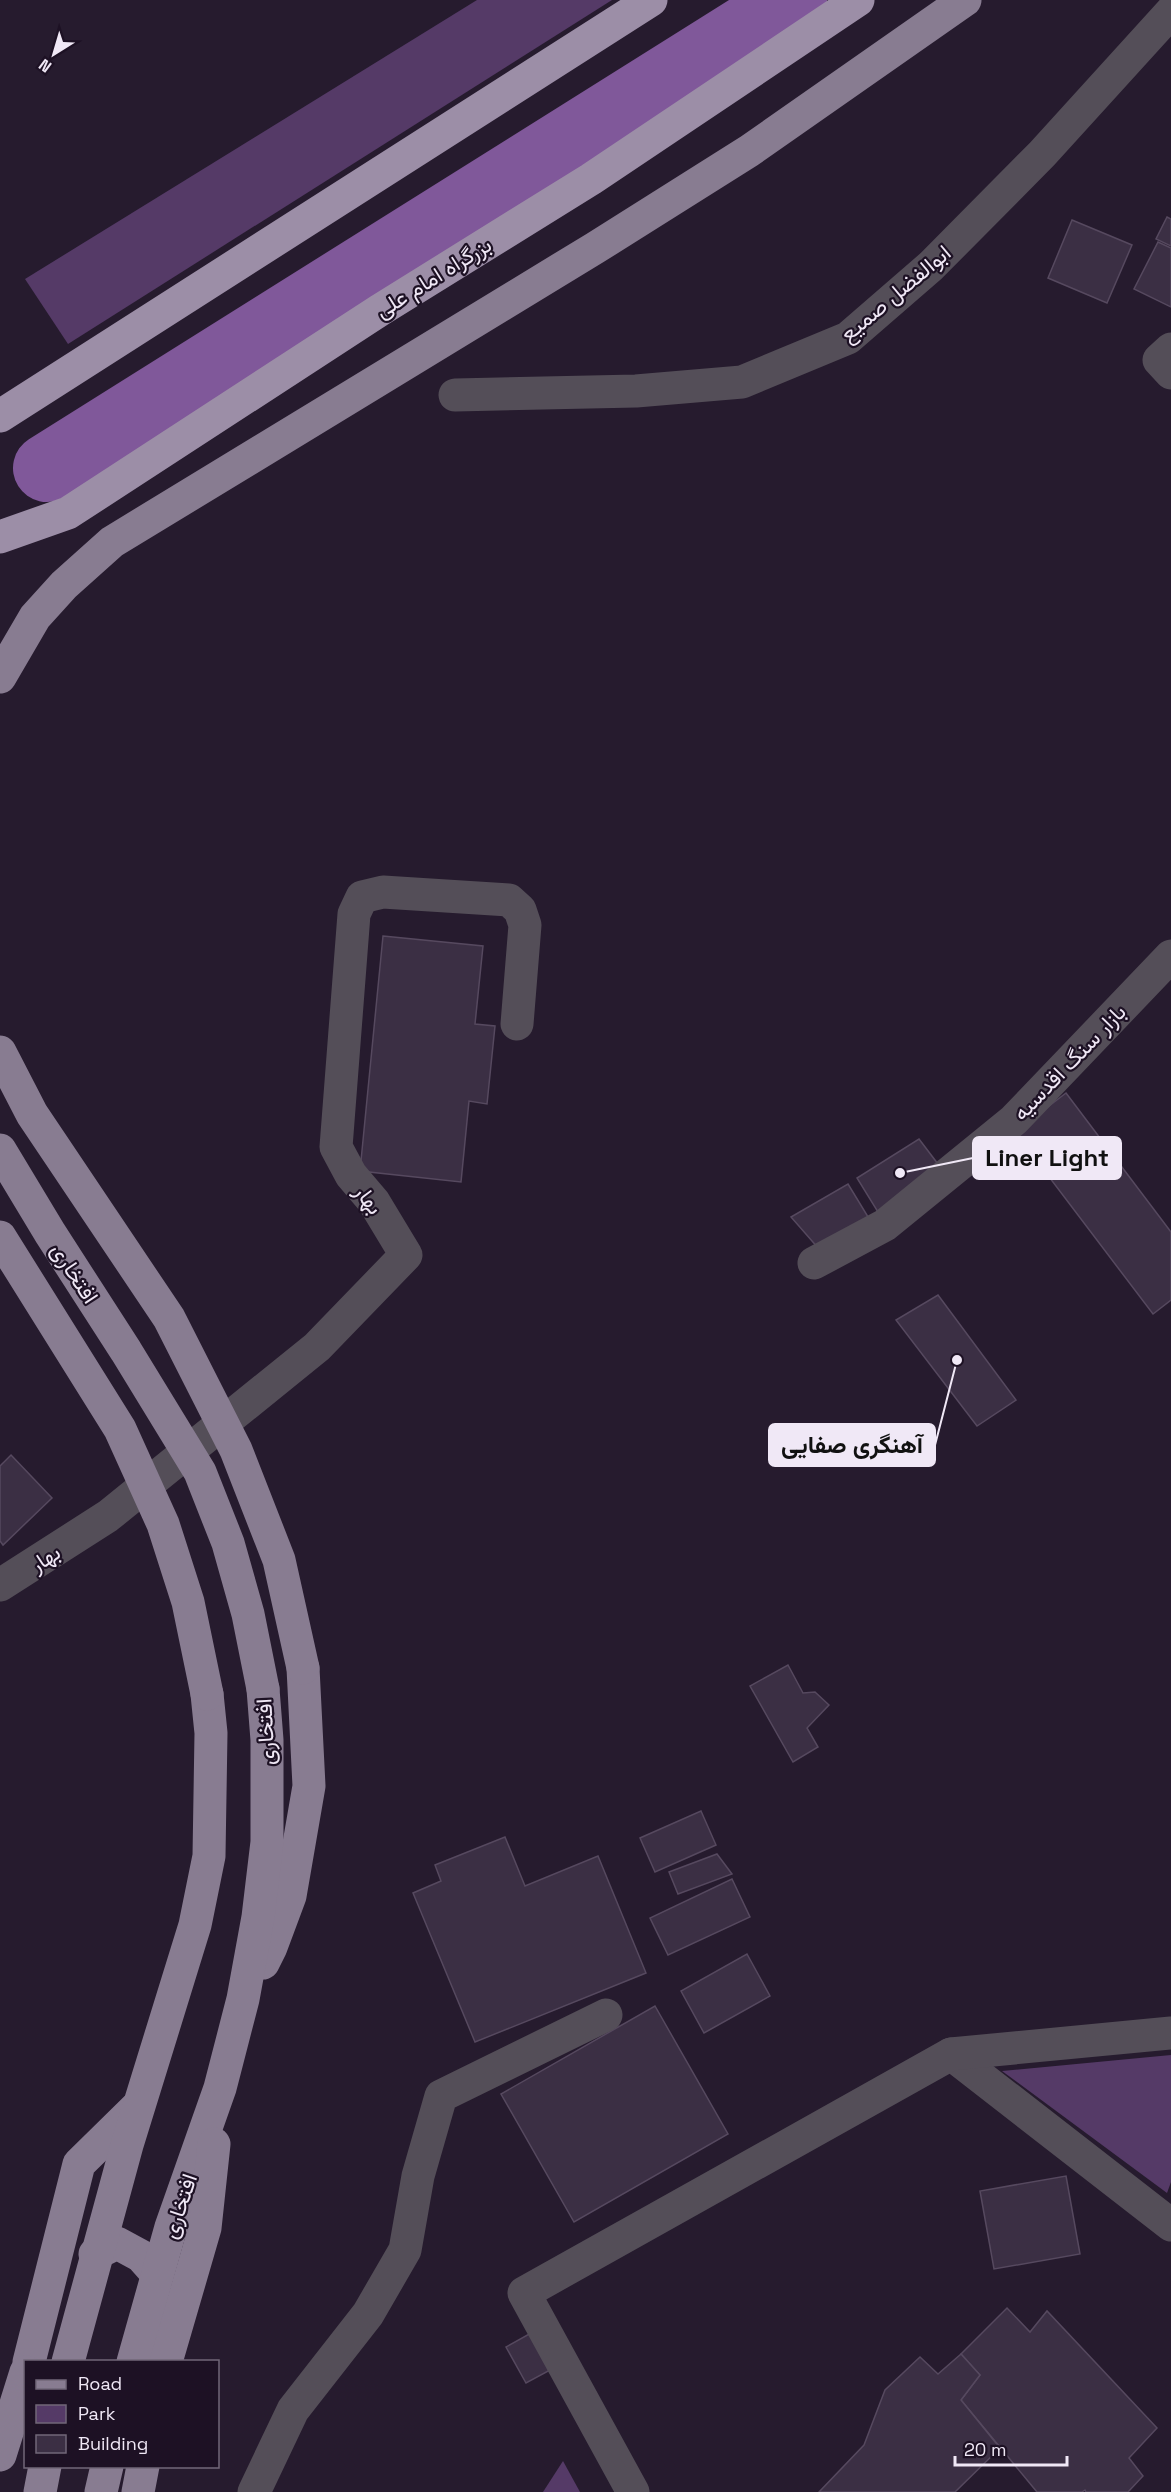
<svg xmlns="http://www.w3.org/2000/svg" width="1171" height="2492" font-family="'Space Grotesk',Vazirmatn,sans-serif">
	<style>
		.green { fill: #553a67 }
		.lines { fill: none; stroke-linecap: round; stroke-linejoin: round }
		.river { stroke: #80589a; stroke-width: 68 }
		.building { fill: #3b2f44; stroke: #56495f; stroke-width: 1.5 }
		.minor { stroke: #544e58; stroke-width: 33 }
		.major { stroke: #887c91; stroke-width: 33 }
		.highway { stroke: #9c8ea7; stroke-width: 33 }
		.major-bridge { stroke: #887c91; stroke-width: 33 }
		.labels { text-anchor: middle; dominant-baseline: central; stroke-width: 4.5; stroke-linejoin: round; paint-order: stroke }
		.street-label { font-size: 22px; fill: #f0e8f6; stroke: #1d1124 }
		.leader { fill: none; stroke: #f0e8f6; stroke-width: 2 }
		.callout-dot { fill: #f0e8f6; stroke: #1d1124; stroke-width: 2 }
		.callout { fill: #f0e8f6; stroke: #f0e8f6; stroke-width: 2 }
		.callout-label { font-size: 24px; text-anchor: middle; font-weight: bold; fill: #111 }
	</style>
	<rect width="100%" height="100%" fill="#261b2e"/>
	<g class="green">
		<path d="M477,0H612L68,344L25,279Z"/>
		<path d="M1171,2055V2182L1167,2193L1002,2071Z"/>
		<path d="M563,2461L580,2492H543Z"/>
	</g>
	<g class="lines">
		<path class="river" d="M47,468L793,0"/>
	</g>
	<g class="building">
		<path d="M1167,217L1171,219V246L1156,239Z"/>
		<path d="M1072,220L1132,245L1107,303L1048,278Z"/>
		<path d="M1158,242L1171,248V307L1134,289Z"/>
		<path d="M383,936L483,946L475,1024L495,1026L487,1104L469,1101L461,1182L360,1171Z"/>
		<path d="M1066,1093L1171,1232V1300L1153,1314L1015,1132Z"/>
		<path d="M919,1139L941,1168L881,1217L857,1178Z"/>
		<path d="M848,1184L873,1225L826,1257L791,1217Z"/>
		<path d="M938,1295L1016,1400L977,1426L896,1320Z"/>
		<path d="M11,1455L52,1498L3,1545L0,1541V1466Z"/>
		<path d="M788,1665L803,1693L815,1692L829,1705L807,1728L818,1747L793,1762L750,1686Z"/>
		<path d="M701,1811L716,1845L655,1872L640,1838Z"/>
		<path d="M505,1837L525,1886L598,1856L646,1973L475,2042L413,1893L441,1881L435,1865Z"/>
		<path d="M717,1854L732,1874L678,1894L669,1872Z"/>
		<path d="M732,1879L750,1917L668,1955L650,1918Z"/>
		<path d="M747,1954L770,1996L704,2033L681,1991Z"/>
		<path d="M655,2006L728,2134L574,2222L501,2094Z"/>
		<path d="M1066,2176L1080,2254L994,2269L980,2191Z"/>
		<path d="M1007,2308L1030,2332L1047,2311L1157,2428L1129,2458L1143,2476L1128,2492H1086L1085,2490L1082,2492H1037L961,2400L980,2375L961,2354Z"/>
		<path d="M531,2333L552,2369L526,2383L506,2347Z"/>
		<path d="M961,2354L980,2375L961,2400L1000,2448L955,2492H819L864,2445L885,2390L920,2357L938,2374Z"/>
	</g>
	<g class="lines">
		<g class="minor">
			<path d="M1171,349L1159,360L1171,373"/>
			<path d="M455,395L636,391L742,382L848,338L931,266L1042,154L1171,12"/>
			<path d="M814,1263L885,1225L1014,1120L1171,956"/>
			<path d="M0,1585L108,1516L317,1347L406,1255L374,1202L351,1175L336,1147L354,914L362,897L383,892L509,900L520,910L525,925L517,1024"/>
			<path d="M951,2054L1171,2225"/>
			<path d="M254,2492L293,2410L368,2314L405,2250L418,2176L441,2096L606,2015"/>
			<path d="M633,2492L524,2293L951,2054L1171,2033"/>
		</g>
		<g class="major">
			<path d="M0,677L35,617L64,585L112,542L595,248L749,151L965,0"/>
			<path d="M263,1963L271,1947L290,1896L309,1786L303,1668"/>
			<path d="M95,2254L117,2243L141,2256L157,2274"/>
			<path d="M29,2362L79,2164L136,2108"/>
			<path d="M68,2362L127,2145L195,1925L209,1856L211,1733L207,1694"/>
			<path d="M133,2362L171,2227L220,2088L243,1999L258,1917L267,1842V1740L263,1689"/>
			<path d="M166,2362L205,2228L214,2144"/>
			<path d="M0,2455L26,2372"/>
			<path d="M40,2492L45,2466"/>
			<path d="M101,2492L107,2466"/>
			<path d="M138,2492L143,2466"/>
		</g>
		<g class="highway">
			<path d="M0,416L651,0"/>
			<path d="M0,537L68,513L380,310L591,179L858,0"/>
		</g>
		<g class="major-bridge">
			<path d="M0,1052L32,1114L169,1318L236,1450L279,1560L303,1668"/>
			<path d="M0,1150L50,1233L126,1351L200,1472L228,1543L248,1614L263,1689"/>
			<path d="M0,1237L120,1429L163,1524L188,1602L207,1694"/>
		</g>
	</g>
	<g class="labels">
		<g class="street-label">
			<text transform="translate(433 277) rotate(-32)">بزرگراه امام علی</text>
			<text transform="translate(895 293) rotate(-40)">ابوالفضل صمیع</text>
			<text transform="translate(1069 1062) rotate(-46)">بازار سنگ اقدسیه</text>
			<text transform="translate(369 1199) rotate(53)">بهار</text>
			<text transform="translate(75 1273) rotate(57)">افتخاری</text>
			<text transform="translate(45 1558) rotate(-33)">بهار</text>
			<text transform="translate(265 1732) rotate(-93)">افتخاری</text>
			<text transform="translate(179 2206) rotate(-71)">افتخاری</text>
		</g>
	</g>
	<path class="leader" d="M900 1173L973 1158M957 1360L935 1445"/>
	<g class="callout-dot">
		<circle cx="900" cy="1173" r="6"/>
		<circle cx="957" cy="1360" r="6"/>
	</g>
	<g class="callout">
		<rect x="973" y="1137" width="148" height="42" rx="6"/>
		<rect x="769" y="1424" width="166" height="42" rx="6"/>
	</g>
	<g class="callout-label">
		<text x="1047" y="1166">Liner Light</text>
		<text x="852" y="1453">آهنگری صفایی</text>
	</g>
	<rect x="24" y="2360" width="195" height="108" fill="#1d1124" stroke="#716778" stroke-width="1.5"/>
	<rect x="36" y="2380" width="30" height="9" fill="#887c91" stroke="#716778" stroke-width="1.5"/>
	<text x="78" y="2390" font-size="18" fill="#f0e8f6">Road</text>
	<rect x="36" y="2405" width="30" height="18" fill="#553a67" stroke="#716778" stroke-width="1.5"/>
	<text x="78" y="2420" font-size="18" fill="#f0e8f6">Park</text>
	<rect x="36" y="2435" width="30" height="18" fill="#3b2f44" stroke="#716778" stroke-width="1.5"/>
	<text x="78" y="2450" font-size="18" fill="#f0e8f6">Building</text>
	<g transform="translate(54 54) rotate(217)" stroke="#1d1124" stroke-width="4.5" paint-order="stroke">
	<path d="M0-4.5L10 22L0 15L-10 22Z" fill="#f0e8f6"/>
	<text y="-9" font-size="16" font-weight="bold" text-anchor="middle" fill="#f0e8f6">N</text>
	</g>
	<path d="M955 2456v9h112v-9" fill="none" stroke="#f0e8f6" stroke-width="3"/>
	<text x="964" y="2456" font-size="18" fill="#f0e8f6" stroke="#1d1124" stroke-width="4.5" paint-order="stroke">20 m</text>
</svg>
